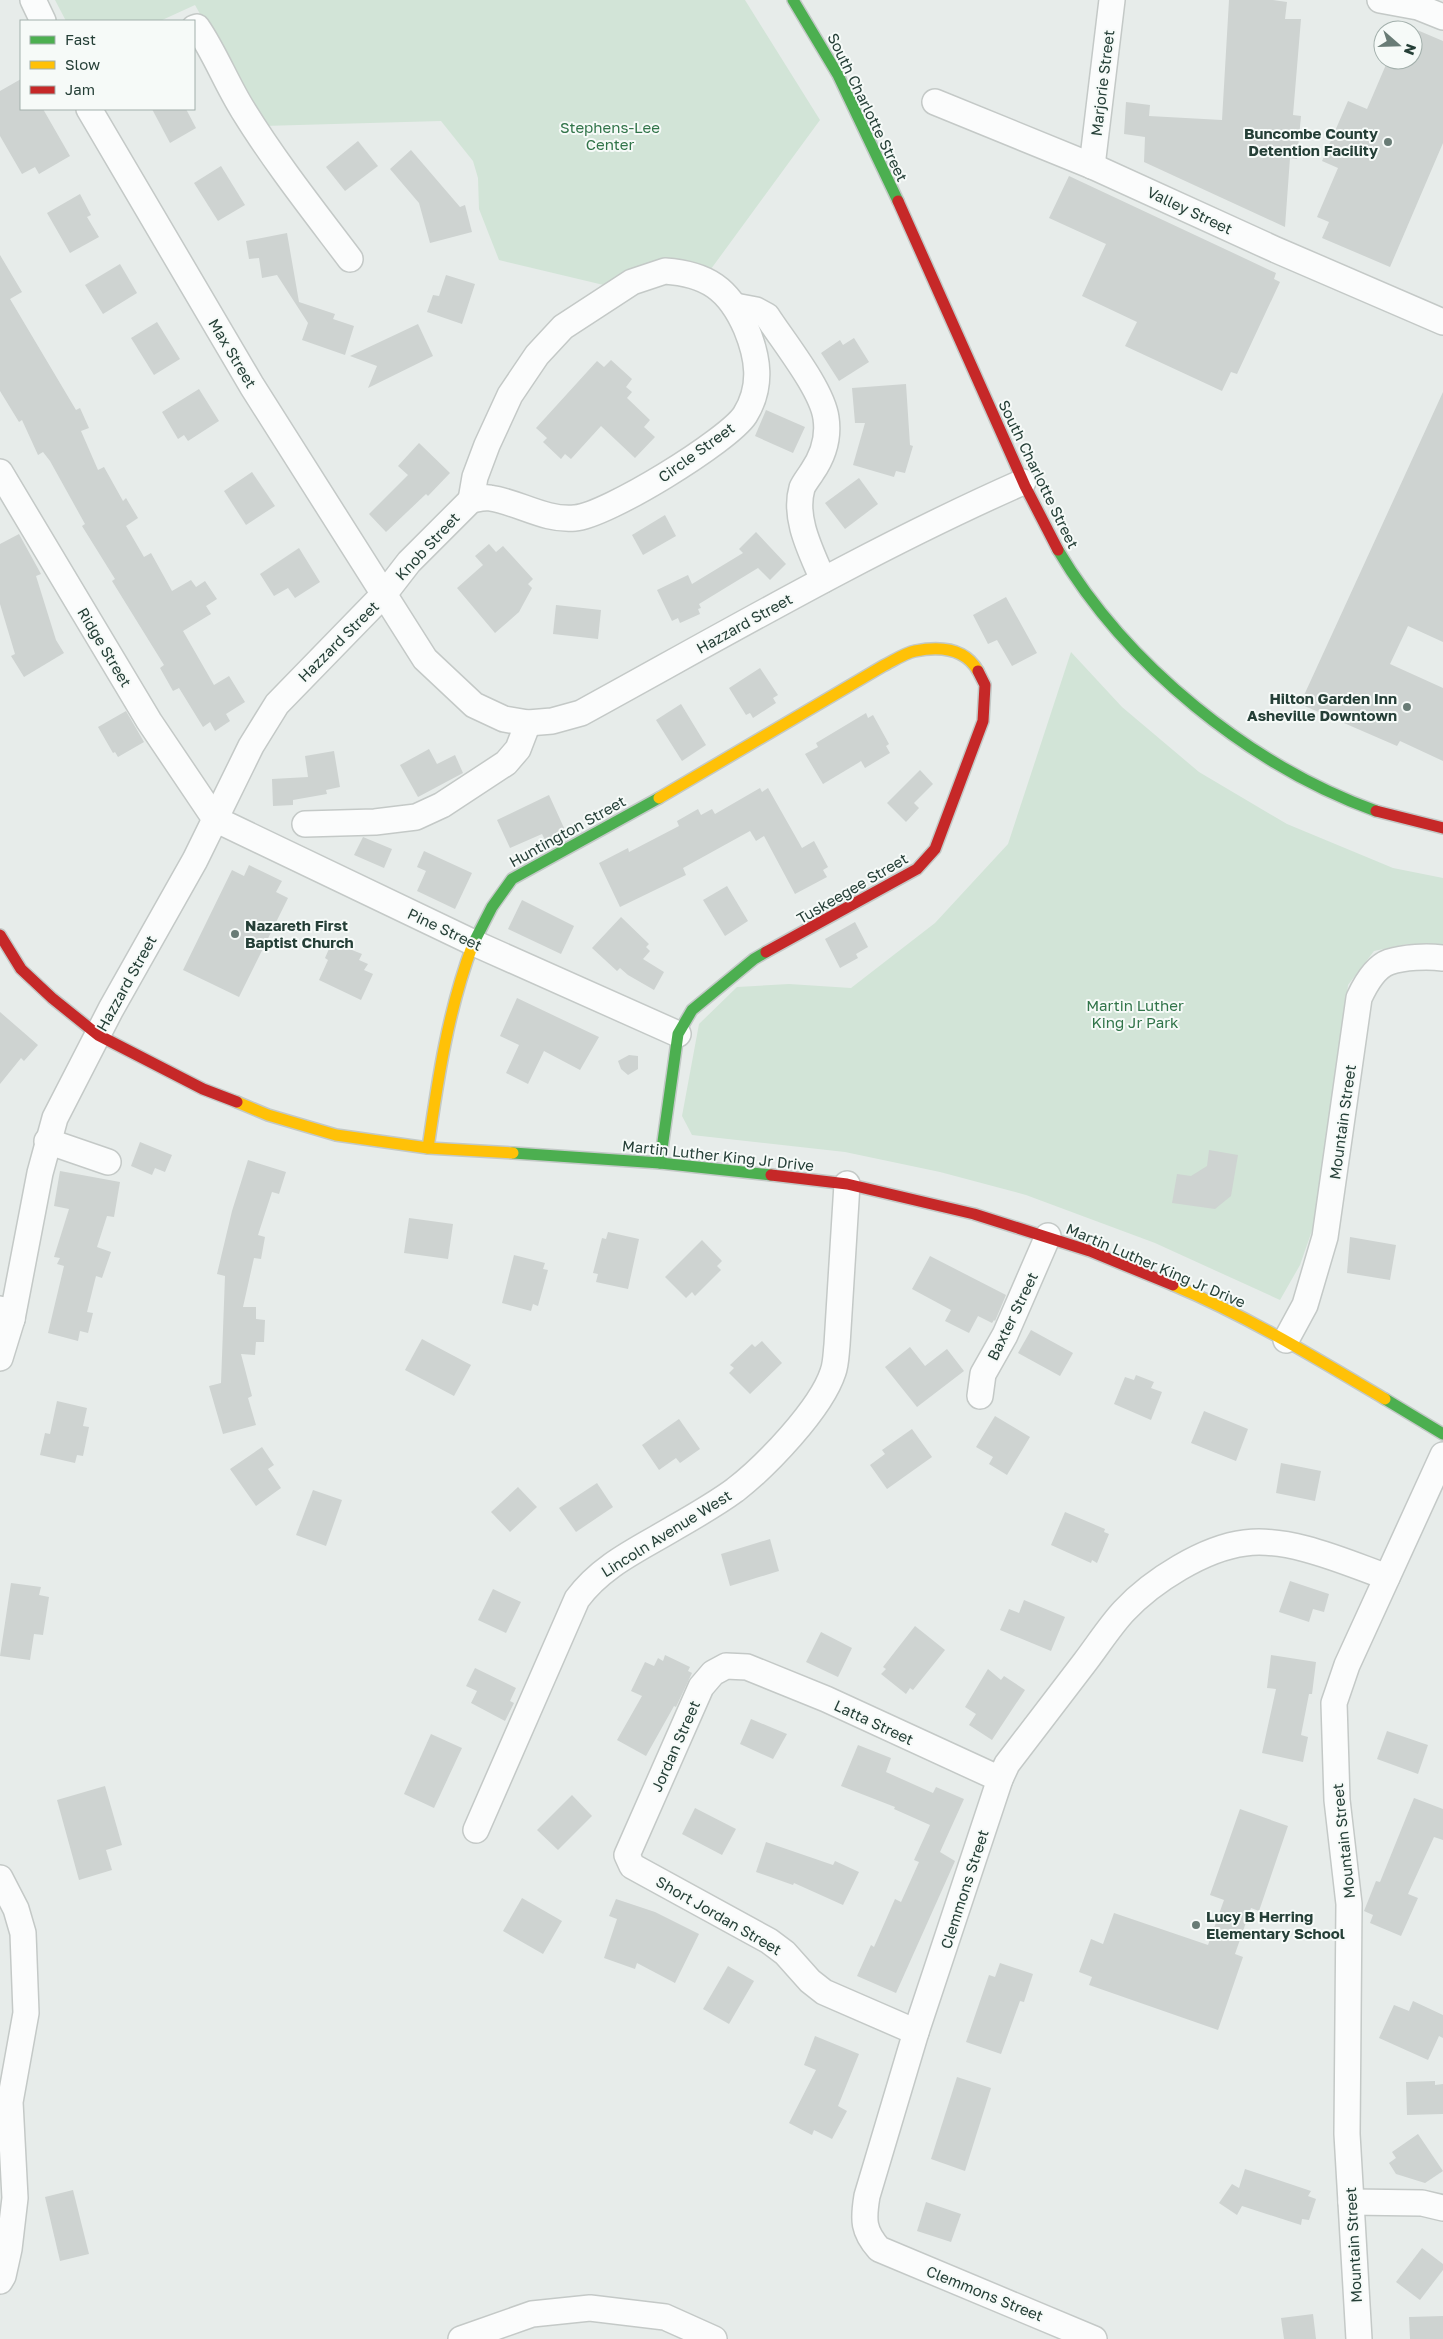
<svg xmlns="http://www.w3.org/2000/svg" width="1443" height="2339" font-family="'Golos Text',sans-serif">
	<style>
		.green { fill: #d2e4d7 }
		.building { fill: #ced3d1 }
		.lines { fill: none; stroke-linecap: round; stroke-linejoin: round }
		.street-casing { stroke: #c4c9c7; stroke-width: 28 }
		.fast-casing { stroke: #c3c9c7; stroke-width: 14 }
		.slow-casing { stroke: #c3c9c7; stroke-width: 14 }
		.jam-casing { stroke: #c3c9c7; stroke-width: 14 }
		.street { stroke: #fbfcfc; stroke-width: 25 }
		.fast { stroke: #4caf50; stroke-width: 11 }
		.slow { stroke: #ffc107; stroke-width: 11 }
		.jam { stroke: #c62828; stroke-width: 11 }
		.poi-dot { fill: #697c76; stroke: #f6faf8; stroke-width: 2 }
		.labels { text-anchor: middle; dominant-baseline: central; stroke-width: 4; stroke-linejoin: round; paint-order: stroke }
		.street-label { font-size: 15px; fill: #253f37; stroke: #f6faf8 }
		.park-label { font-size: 15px; fill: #317449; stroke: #f6faf8 }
		.poi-label { font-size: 15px; font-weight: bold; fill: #253f37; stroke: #f6faf8; text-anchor: end }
	</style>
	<rect width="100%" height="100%" fill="#e7ecea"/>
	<g class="green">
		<path d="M55,0H745L820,120L711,269L670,263L612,287L499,260L479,209L478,178L473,161L441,121L263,126L195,5L160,21H66Z"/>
		<path d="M1071,652L1122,707L1199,772L1287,824L1393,868L1443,878V944H1407L1374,951L1348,985L1333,1117L1316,1219L1300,1265L1280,1300L1155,1243L1026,1195L940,1172L845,1152L692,1135L682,1116L699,1024L737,987L789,984L851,988L935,923L1008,844Z"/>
	</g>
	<g class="building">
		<path d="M1229,0H1273L1287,2L1285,19H1301L1293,115L1301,116L1297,159L1290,158L1285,227L1144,162L1145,137L1124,134L1126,102L1150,105L1149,116L1222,120Z"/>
		<path d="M1403,24L1443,41V143L1390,267L1322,238L1329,222L1317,217L1338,168L1322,161L1348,101L1367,109L1388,60H1413V30H1401Z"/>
		<path d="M21,79V109H43L70,156L39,174L35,167L22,174L0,136V91Z"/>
		<path d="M152,109H186L196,128L170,143Z"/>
		<path d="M358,141L378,166L345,191L326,167Z"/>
		<path d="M411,150L460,207L465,205L472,232L430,243L419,203L390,169Z"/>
		<path d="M221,166L245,205L218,221L194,183Z"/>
		<path d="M1069,176L1276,273L1274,279L1280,282L1237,374L1231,372L1222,391L1125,346L1137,322L1082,296L1106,244L1049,218Z"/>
		<path d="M80,194L91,215L87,217L99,237L70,253L47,213Z"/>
		<path d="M287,233L299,302L335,314L333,319L354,326L345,355L302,340L308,323L277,275L262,278L259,258L249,259L246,241Z"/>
		<path d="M0,255L22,292L10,299L76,410L80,408L89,428L81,431L98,470L104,467L123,501L126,498L138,518L126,526L144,557L151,553L172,591L191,580L196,587L205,581L217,599L206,606L211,614L183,631L214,685L229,676L245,702L226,714L230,721L215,731L210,722L203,727L179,688L173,691L160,668L164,665L112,581L115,579L82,526L85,524L50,461L43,452L38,455L22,420L19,422L0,391Z"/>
		<path d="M120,264L137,293L103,314L85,285Z"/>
		<path d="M446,275L475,284L462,324L427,312L433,295L439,296Z"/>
		<path d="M157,322L180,359L154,375L131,338Z"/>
		<path d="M418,324L433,356L368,388L377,366L350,356Z"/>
		<path d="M854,338L869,362L839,381L821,353L840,340L843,345Z"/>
		<path d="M611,360L632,379L626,387L632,392L627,398L650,420L644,427L655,437L635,458L601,426L571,459L565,454L561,459L543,442L547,438L536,428L597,361L604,367Z"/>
		<path d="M906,384L910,445L913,446L905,473L896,471L894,477L853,465L865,423H855L852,388Z"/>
		<path d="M199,389L219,421L188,441L184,435L178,439L162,412Z"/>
		<path d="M1443,392V642L1408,626L1390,664L1443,688V761L1400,741L1397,746L1300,704Z"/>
		<path d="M766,410L805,427L793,453L755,436Z"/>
		<path d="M419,443L450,473L428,496L426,494L386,532L369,514L408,475L398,466Z"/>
		<path d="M252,472L275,506L246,525L224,491Z"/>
		<path d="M859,478L878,504L845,529L825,503Z"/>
		<path d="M665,515L676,536L643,555L632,535Z"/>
		<path d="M756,532L786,564L770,580L758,568L699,604L701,608L698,609L700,614L680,623L678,618L672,621L657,590L688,575L692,584L743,553L739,549Z"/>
		<path d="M19,534L41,574L36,576L56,640L64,653L24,677L11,656L15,654L0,604V544Z"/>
		<path d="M489,544L496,552L503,546L533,579L528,584L532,588L519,612L495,633L457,588L483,565L475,556Z"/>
		<path d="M299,548L320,582L295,598L288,588L274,596L260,574Z"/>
		<path d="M1006,597L1037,653L1012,666L997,640L988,644L973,615Z"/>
		<path d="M556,605L601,610L598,639L553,634Z"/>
		<path d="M760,668L778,695L773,698L776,703L753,718L750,713L746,715L729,688Z"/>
		<path d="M681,704L706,745L682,761L656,720Z"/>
		<path d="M126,711L144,742L118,757L115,752L113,753L98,727Z"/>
		<path d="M866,713L868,718L873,715L889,744L886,746L890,753L865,768L861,761L858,763L823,784L805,754L818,747L816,743Z"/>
		<path d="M429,749L437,764L455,755L463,773L418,797L400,765Z"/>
		<path d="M334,751L340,787L326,790L327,794L293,800V805L273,806L272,779L308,777L305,756Z"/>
		<path d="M920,770L933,784L914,803L919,808L906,822L887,803Z"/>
		<path d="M760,788L762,792L768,788L802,848L814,841L828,867L823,870L827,877L795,894L764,836L756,841L750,831L683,868L686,875L620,907L599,863L628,848L629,852L679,826L677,821L698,809L701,815L712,809L715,814Z"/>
		<path d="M549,795L565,830L545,840L542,834L510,848L497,820Z"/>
		<path d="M363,837L392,849L384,868L354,855Z"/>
		<path d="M424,851L472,873L455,909L417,891L426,871L417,867Z"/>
		<path d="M249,865L282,881L276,892L288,898L239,997L183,970L232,870L244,876Z"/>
		<path d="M727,886L748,921L725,936L703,900Z"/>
		<path d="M522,900L574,926L561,954L508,929Z"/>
		<path d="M621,917L649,944L646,947L650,951L643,959L664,972L654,990L628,975L620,968L617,971L592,948Z"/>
		<path d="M855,922L868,947L856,954L858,958L840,968L825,939Z"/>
		<path d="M332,942L362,954L359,960L368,964L364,970L373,974L361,1000L319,980L328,960L325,958Z"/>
		<path d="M517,998L599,1037L580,1070L544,1051L528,1084L506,1073L519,1045L500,1036Z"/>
		<path d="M0,1012L38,1045L24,1061L21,1058L0,1084Z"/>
		<path d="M629,1055L638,1056V1069L628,1075L621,1069L618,1061Z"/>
		<path d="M140,1142L172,1155L165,1172L155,1168L152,1175L131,1166Z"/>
		<path d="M1209,1150L1238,1155L1231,1196L1215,1209L1172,1203L1177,1174L1191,1176L1207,1166Z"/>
		<path d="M248,1160L286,1172L279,1194L272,1192L258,1235L265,1237L261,1259L254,1258L243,1307H256V1319L265,1320L264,1342H256L255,1355L241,1354L252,1396L248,1398L256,1425L223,1434L209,1386L221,1383L225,1276L217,1274L232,1211Z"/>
		<path d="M60,1171L120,1182L114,1217L107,1216L97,1247L111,1252L102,1278L96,1276L87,1312L93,1313L88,1333L80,1331L78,1341L48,1333L64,1266L57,1264L60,1258L54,1257L69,1209L54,1206Z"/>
		<path d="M409,1218L453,1224L448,1259L404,1253Z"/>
		<path d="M608,1232L639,1239L628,1289L596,1282L598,1274L593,1273L602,1238L606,1239Z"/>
		<path d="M1350,1237L1396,1245L1390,1280L1347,1273Z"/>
		<path d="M702,1240L722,1261L717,1266L721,1270L695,1296L692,1292L686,1298L665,1277Z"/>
		<path d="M514,1255L545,1263L543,1269L548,1270L538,1306L533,1304L531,1311L502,1303Z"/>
		<path d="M930,1256L1006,1295L995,1321L994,1320L992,1323L978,1316L969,1333L945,1321L951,1310L912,1289Z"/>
		<path d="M1031,1330L1073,1353L1060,1376L1018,1353Z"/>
		<path d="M422,1339L471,1365L454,1396L405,1370Z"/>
		<path d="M762,1341L782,1363L750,1394L729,1373L734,1368L730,1365L752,1344L755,1347Z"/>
		<path d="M910,1347L925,1366L947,1349L964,1371L917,1407L885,1367Z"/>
		<path d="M1136,1375L1154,1382L1151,1388L1162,1392L1151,1420L1114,1404L1125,1377L1134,1380Z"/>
		<path d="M57,1401L87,1408L83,1426L89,1427L83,1456L77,1455L75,1463L40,1455L45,1433L50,1434Z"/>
		<path d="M1204,1411L1248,1429L1236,1461L1191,1443Z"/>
		<path d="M995,1416L1030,1437L1007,1475L989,1464L993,1457L976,1447Z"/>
		<path d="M679,1419L700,1449L680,1463L676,1458L659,1470L642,1445Z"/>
		<path d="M912,1429L932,1457L887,1489L870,1465L885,1454L882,1450Z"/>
		<path d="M262,1447L274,1465L268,1469L281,1488L256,1506L230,1469Z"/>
		<path d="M1281,1463L1321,1471L1315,1501L1276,1493Z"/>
		<path d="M597,1483L613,1507L576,1532L559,1508Z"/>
		<path d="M518,1487L537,1507L510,1532L491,1512Z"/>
		<path d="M313,1490L342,1500L326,1546L296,1535Z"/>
		<path d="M1065,1512L1105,1529L1104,1532L1109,1534L1097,1563L1092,1560L1091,1563L1051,1545Z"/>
		<path d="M770,1539L779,1571L730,1586L721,1554Z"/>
		<path d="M1290,1581L1329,1594L1324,1612L1313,1609L1309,1622L1279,1612Z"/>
		<path d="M11,1583L41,1587L39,1595L49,1597L43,1635L34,1634L30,1660L0,1656Z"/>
		<path d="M493,1589L521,1602L506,1633L478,1620Z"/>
		<path d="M1024,1600L1065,1617L1051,1651L1000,1630L1009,1609L1019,1613Z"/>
		<path d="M915,1626L945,1650L913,1690L910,1688L906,1694L881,1674L886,1669L883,1667Z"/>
		<path d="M821,1632L852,1648L838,1677L806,1662Z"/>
		<path d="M665,1655L690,1667L688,1671L692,1673L676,1707L674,1706L646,1756L617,1740L642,1696L631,1691L645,1662L654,1666L658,1658L663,1661Z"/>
		<path d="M1271,1655L1316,1662L1312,1694H1309L1301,1735L1308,1737L1303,1762L1262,1753L1276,1689L1267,1688Z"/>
		<path d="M475,1668L516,1688L510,1701L514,1703L505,1721L471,1703L477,1691L466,1686Z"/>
		<path d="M988,1669L1001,1680L1004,1676L1025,1690L992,1740L969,1725L976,1714L965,1707Z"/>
		<path d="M751,1719L787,1734L773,1759L740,1744Z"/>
		<path d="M1387,1731L1428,1745L1418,1774L1377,1759Z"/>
		<path d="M431,1734L462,1748L434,1808L404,1794Z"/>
		<path d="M858,1745L891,1758L886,1772L933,1793L936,1787L964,1799L940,1852L955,1861L896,1993L857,1976L871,1945L874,1947L895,1899L901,1902L919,1862L914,1860L930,1825L894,1809L895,1807L841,1786Z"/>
		<path d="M105,1786L122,1845L106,1850L112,1870L79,1880L57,1800Z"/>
		<path d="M572,1795L592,1816L558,1850L537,1830Z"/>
		<path d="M1414,1798L1443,1809V1840L1434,1837L1408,1894L1418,1898L1401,1936L1370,1923L1373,1915L1364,1911L1376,1881L1380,1882Z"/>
		<path d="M695,1808L736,1829L722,1855L682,1834Z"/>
		<path d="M1240,1809L1288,1826L1259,1911L1251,1908L1235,1954L1243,1957L1218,2030L1089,1985L1092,1977L1079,1972L1091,1939L1103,1944L1114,1913L1208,1945L1224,1900L1210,1895Z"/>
		<path d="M766,1842L833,1865L835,1861L859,1872L843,1905L794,1883L793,1885L756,1872Z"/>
		<path d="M522,1898L562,1921L543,1954L503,1931Z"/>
		<path d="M616,1899L655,1912L699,1934L675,1983L637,1963L635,1969L604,1958L617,1919L609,1916Z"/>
		<path d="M1000,1963L1033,1974L1024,2002L1020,2001L1001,2054L966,2042L989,1975L995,1977Z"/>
		<path d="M728,1966L754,1981L729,2024L703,2009Z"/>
		<path d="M1413,2001L1443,2015V2038L1439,2036L1428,2060L1379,2038L1394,2005L1409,2011Z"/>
		<path d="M815,2036L859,2054L838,2106L847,2111L832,2139L814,2130L812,2135L789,2123L816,2070L804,2065Z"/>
		<path d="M957,2077L991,2088L965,2171L931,2159Z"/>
		<path d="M1435,2081V2085L1443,2084V2114L1407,2115L1406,2082Z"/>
		<path d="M1418,2134L1443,2171L1425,2183L1396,2174L1389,2163L1396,2158L1392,2152Z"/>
		<path d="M1245,2169L1311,2191L1308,2196L1316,2199L1309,2220L1302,2219L1301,2225L1242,2206L1237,2215L1219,2203L1232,2184L1239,2188Z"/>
		<path d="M73,2190L89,2254L60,2261L45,2197Z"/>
		<path d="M926,2202L961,2214L951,2242L917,2231Z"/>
		<path d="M1422,2248L1443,2264V2270L1420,2300L1396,2282Z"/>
		<path d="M1313,2314L1316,2339H1284L1281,2318Z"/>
		<path d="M1443,2316V2339H1410L1409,2317Z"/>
	</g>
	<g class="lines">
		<defs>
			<g id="street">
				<path d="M33,0L43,21"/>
				<path d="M1380,0L1418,7L1443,17"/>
				<path d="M194,28L197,27C215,53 226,83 243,110C275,162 313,210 350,259"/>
				<path d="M935,102L1092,166L1274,249L1443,322"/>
				<path d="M89,109L252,386L425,659L474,705L504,719L528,723L552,721L581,713C727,633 871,549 1023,482"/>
				<path d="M1092,166L1112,0"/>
				<path d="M665,271C707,274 729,289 746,328C758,357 763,386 745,415C728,441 606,516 575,518C545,521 518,502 490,498C484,497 477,499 471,500L475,477L487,445L510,395L537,355L563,327L632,282Z"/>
				<path d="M735,306L756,310L767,316C783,341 822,389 826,418C829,438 823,456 812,472C809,477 804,483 802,488C793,519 812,553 823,580"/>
				<path d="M0,472L149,721L215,819L474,943L678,1034"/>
				<path d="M305,824L375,822L416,817L442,805L506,763L518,749L528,723"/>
				<path d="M47,1141L108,1162"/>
				<path d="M0,1309L12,1319L0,1358"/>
				<path d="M12,1319L40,1173L55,1118L111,1009L195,860L251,746L277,704L385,593L409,562L471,500"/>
				<path d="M1286,1340L1305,1305L1325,1237L1359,998C1365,985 1375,967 1389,962C1404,957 1427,956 1443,958"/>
				<path d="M980,1396L983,1374L1005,1335L1048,1236"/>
				<path d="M476,1830L577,1599C602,1565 639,1549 674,1528C695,1516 716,1504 735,1490C766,1466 821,1409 833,1372C836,1364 836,1354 837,1345L847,1184"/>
				<path d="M0,1878L16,1909L23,1933L26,2013L10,2102L15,2198L9,2249L3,2276L0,2281"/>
				<path d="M916,2032L824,1992L810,1981L785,1953L769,1941L632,1866L627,1855L701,1687L713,1673L726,1666L747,1667L826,1699L1000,1779"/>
				<path d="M1351,2202L1422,2203L1443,2208"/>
				<path d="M461,2339L532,2314L590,2308L665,2317L714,2339"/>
				<path d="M1094,2339L879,2249C863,2231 863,2220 867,2196L916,2032L1000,1779L1007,1764C1033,1730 1059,1696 1085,1662C1098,1645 1110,1626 1124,1611C1152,1581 1204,1548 1245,1543C1290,1537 1345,1562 1387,1577"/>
				<path d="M1359,2339L1347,2134L1349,1904L1337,1800L1334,1703L1347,1665L1443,1455"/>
			</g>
			<g id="fast">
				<path d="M793,0L838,75L898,201"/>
				<path d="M1058,550C1126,665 1251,766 1376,811"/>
				<path d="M473,944L492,907L512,879L659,798"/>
				<path d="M513,1153L660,1163L771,1175"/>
				<path d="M660,1163L678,1034L692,1010L754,959L766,952"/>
				<path d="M1385,1399L1443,1434"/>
			</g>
			<g id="slow">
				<path d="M659,798L883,666C893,661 905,653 915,651C940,646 965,648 978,671"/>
				<path d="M237,1102L268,1115L336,1135L428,1148L513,1153"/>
				<path d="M428,1148C438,1078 448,1010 473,944"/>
				<path d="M1173,1285C1247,1316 1316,1358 1385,1399"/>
			</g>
			<g id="jam">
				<path d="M898,201L1025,486L1058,550"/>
				<path d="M1376,811L1443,828"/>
				<path d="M0,935L21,969L52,998L98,1035L203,1089L237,1102"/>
				<path d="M766,952L917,869L935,849L983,721L985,685L978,671"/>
				<path d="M771,1175L847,1184L974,1214L1090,1251L1173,1285"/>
			</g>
		</defs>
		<use href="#street" class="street-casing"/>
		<use href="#fast" class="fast-casing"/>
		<use href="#slow" class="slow-casing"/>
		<use href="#jam" class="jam-casing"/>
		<use href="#street" class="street"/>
		<use href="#fast" class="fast"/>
		<use href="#slow" class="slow"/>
		<use href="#jam" class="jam"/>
	</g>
	<g class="poi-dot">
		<circle cx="1388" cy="142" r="5"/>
		<circle cx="1407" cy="707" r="5"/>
		<circle cx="235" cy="934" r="5"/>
		<circle cx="1196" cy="1925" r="5"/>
	</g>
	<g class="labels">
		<g class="street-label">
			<text transform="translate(1102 83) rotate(-83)">Marjorie Street</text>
			<text transform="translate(868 107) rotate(64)">South Charlotte Street</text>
			<text transform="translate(1190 210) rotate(25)">Valley Street</text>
			<text transform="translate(233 353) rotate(59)">Max Street</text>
			<text transform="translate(696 452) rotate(-36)">Circle Street</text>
			<text transform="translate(1039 474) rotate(64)">South Charlotte Street</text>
			<text transform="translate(427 546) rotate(-47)">Knob Street</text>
			<text transform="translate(744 623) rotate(-29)">Hazzard Street</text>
			<text transform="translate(338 641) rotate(-45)">Hazzard Street</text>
			<text transform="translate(105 647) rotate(59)">Ridge Street</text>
			<text transform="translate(567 831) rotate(-29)">Huntington Street</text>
			<text transform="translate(852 888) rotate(-30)">Tuskeegee Street</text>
			<text transform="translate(445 929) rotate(25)">Pine Street</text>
			<text transform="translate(126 983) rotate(-61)">Hazzard Street</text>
			<text transform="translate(1342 1122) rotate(-82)">Mountain Street</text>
			<text transform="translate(718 1155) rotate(6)">Martin Luther King Jr Drive</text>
			<text transform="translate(1156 1265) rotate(23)">Martin Luther King Jr Drive</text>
			<text transform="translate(1012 1316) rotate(-64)">Baxter Street</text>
			<text transform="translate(666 1533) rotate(-32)">Lincoln Avenue West</text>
			<text transform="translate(874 1722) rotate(25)">Latta Street</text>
			<text transform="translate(675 1746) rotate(-66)">Jordan Street</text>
			<text transform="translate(1343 1841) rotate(-96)">Mountain Street</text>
			<text transform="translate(964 1889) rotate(-72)">Clemmons Street</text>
			<text transform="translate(719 1915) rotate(30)">Short Jordan Street</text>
			<text transform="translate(1353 2245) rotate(-93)">Mountain Street</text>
			<text transform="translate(985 2293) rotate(22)">Clemmons Street</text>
		</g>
		<g class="park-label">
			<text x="610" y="127">Stephens-Lee<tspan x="610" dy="17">Center</tspan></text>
			<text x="1135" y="1005">Martin Luther<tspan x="1135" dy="17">King Jr Park</tspan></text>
		</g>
		<g class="poi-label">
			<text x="1378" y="133">Buncombe County<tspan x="1378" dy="17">Detention Facility</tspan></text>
			<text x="1397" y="698">Hilton Garden Inn<tspan x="1397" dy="17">Asheville Downtown</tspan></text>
			<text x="245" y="925" text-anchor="start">Nazareth First<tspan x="245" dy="17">Baptist Church</tspan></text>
			<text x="1206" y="1916" text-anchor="start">Lucy B Herring<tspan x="1206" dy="17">Elementary School</tspan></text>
		</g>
	</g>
	<rect x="20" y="20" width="175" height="90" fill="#f6faf8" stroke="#a2afab"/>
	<rect x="30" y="36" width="25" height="8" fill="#4caf50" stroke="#a2afab"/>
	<text x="65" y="45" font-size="15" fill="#253f37">Fast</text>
	<rect x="30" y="61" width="25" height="8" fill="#ffc107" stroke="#a2afab"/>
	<text x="65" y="70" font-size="15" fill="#253f37">Slow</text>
	<rect x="30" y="86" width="25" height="8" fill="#c62828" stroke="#a2afab"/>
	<text x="65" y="95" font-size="15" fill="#253f37">Jam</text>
	<g transform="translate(1398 45) rotate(110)"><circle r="24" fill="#f6faf8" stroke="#a2afab"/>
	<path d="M0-4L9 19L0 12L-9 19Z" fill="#697c76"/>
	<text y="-8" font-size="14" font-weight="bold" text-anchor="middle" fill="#253f37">N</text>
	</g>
</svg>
